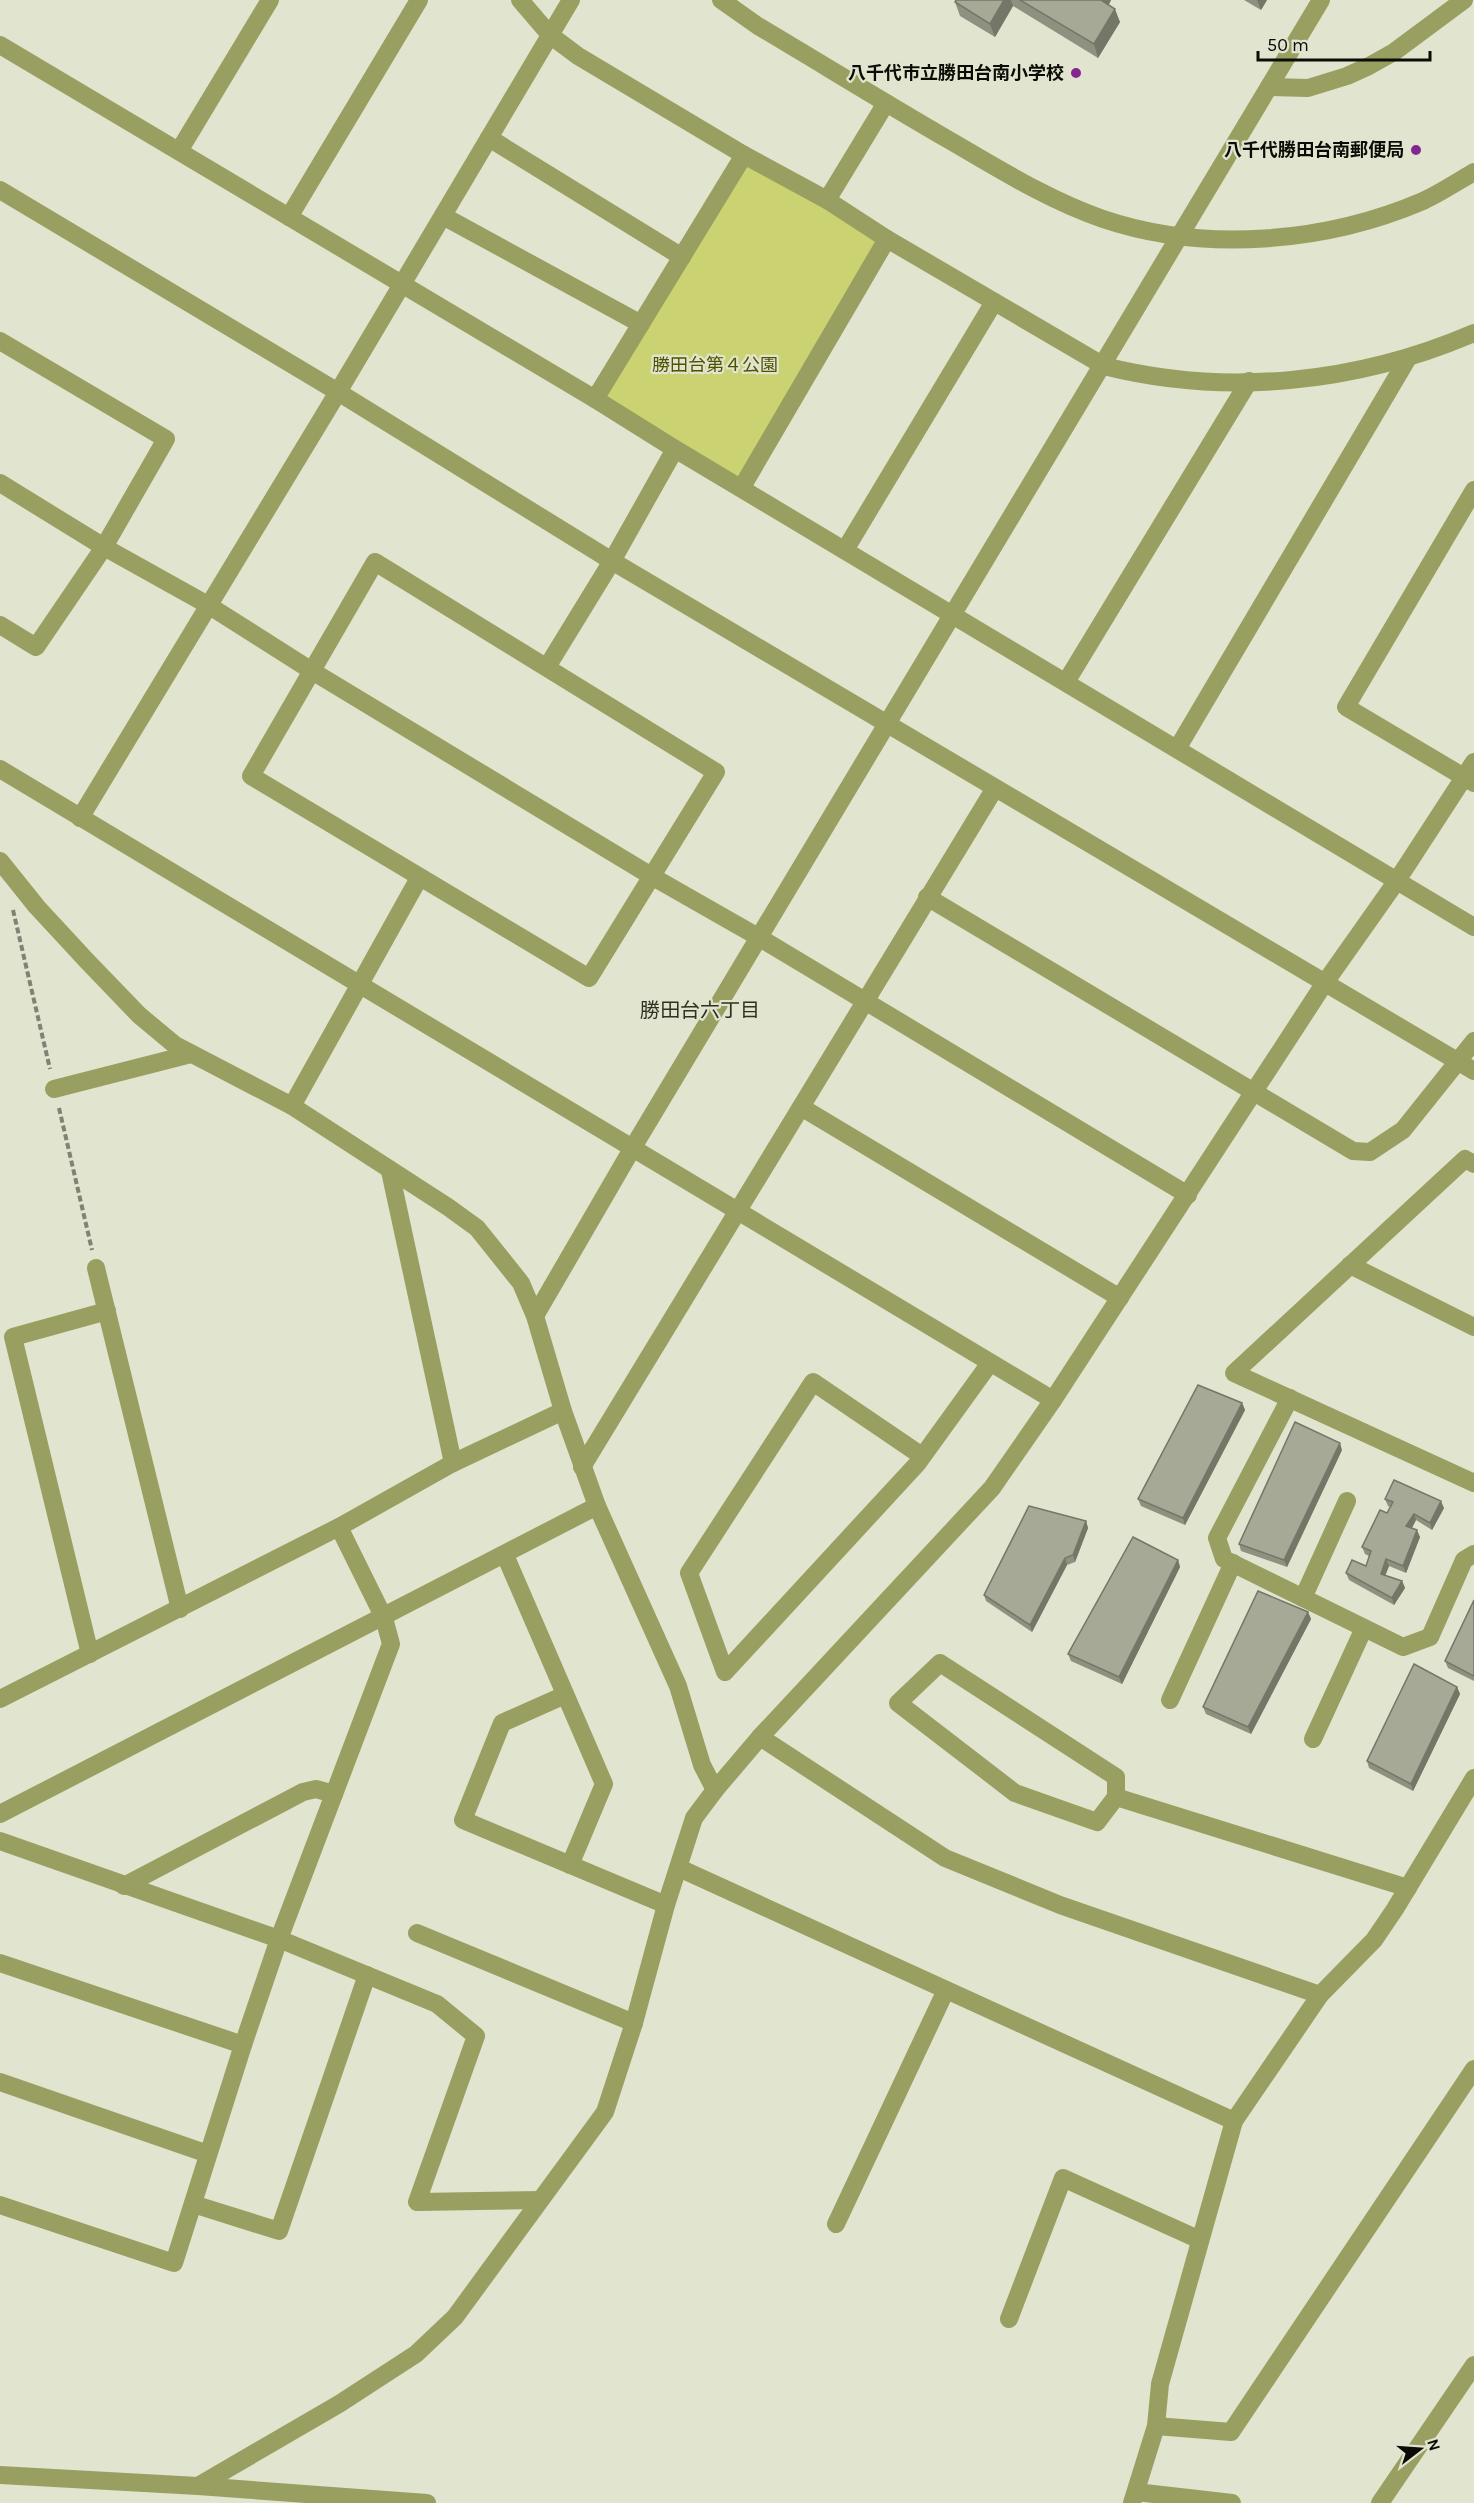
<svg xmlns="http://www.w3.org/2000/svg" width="1474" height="2503" font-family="Karla,'Noto Sans JP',sans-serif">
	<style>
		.green { fill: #cad272 }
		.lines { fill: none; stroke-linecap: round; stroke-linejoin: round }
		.path { stroke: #808274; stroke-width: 4; stroke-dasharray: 6 3; stroke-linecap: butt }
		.minor { stroke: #999f60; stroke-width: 18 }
		.wall { fill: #8f9180 }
		.shaded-wall { fill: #747668 }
		.building { fill: #a6a995; stroke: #747668; stroke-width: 1.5 }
		.poi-dot { fill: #842590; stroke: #e1e4cf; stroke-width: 2 }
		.labels { text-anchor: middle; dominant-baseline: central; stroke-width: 4.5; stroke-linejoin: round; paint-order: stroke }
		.poi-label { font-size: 18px; font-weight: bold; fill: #0b0c06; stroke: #e1e4cf; text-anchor: end }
		.park-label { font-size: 18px; fill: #4f5300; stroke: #e1e4cf }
		.neighbourhood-label { font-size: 20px; fill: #2f3121; stroke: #e1e4cf }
	</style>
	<rect width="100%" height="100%" fill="#e1e4cf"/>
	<path class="green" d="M744,155L887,239L742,487L595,399Z"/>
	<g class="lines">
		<g class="path">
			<path d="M13,910L50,1069"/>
			<path d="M59,1108L92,1250"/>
		</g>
		<g class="minor">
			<path d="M520,0L550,35L578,56L744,155L827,200L887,239L1104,366C1227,397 1358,383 1474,333"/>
			<path d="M721,0L758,26C822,64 885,103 949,140C999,169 1048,200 1103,219C1204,253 1325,243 1423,201C1440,193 1457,182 1474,172"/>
			<path d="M0,45L595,399L675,449L1474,927"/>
			<path d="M1269,87L1308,88L1347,76L1369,66L1394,52L1464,0"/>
			<path d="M489,138L682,257"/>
			<path d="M179,151L270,0"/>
			<path d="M0,190L338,392L612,561L1474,1071"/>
			<path d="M827,200L886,103"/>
			<path d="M443,216L641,324"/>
			<path d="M289,217L419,0"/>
			<path d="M0,341L166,439L104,547L36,647L0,625"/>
			<path d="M595,399L744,155"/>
			<path d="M0,483L104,547L208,605L312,671L653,877L760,938L1188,1195"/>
			<path d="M742,487L887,239"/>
			<path d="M845,550L994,302"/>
			<path d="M375,562L716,772L589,978L251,776Z"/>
			<path d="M547,667L612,561L675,449"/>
			<path d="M1066,682L1249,381"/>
			<path d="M1177,749L1408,358"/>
			<path d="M0,769L1053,1400"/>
			<path d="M1474,783L1346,707L1474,490"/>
			<path d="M80,818L338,392L571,0"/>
			<path d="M0,861L37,907L87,961L139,1015L175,1045L292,1106L448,1207L477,1228L521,1283L535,1316L563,1411L597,1506L678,1686L702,1765L715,1790"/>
			<path d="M927,897L1353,1151L1370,1152L1403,1130L1474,1041"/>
			<path d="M54,1089L191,1054"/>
			<path d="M292,1106L419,878"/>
			<path d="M801,1107L1120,1298"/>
			<path d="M1474,1164L1465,1159L1234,1373L1474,1483"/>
			<path d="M390,1171L453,1463"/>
			<path d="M1350,1265L1474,1327"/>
			<path d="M96,1268L180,1609"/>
			<path d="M535,1316L632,1149L1321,0"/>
			<path d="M1290,1398L1217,1538L1224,1559L1403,1647L1430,1637L1464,1560L1474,1554"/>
			<path d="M922,1456L813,1382L689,1573L725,1672L917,1464L990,1363"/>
			<path d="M582,1467L995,788"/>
			<path d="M505,1555L604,1784L570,1865"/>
			<path d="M1303,1598L1347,1501"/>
			<path d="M90,1654L13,1337L107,1311"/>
			<path d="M565,1695L502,1723L463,1820L666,1905"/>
			<path d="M0,1699L339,1527L453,1463L563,1411"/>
			<path d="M1170,1700L1233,1563"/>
			<path d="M760,1737L945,1858L1060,1905L1320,1995"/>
			<path d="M1313,1739L1364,1628"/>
			<path d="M1116,1797L1097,1822L1015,1793L898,1703L940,1663L1116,1777V1797L1408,1888"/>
			<path d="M0,1814L597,1506"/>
			<path d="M0,1841L279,1939L437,2004L476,2036L417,2202L540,2200"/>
			<path d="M679,1868L1234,2121"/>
			<path d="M124,1886L303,1792L316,1789L334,1794"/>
			<path d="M417,1933L634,2023"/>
			<path d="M0,1963L243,2045"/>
			<path d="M0,2082L208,2154"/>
			<path d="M193,2204L279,2231L367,1975"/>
			<path d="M0,2205L174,2263L243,2045L279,1939L391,1644L384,1618L339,1527"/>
			<path d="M836,2224L946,1990"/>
			<path d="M1009,2319L1063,2178L1200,2240"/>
			<path d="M1156,2426L1231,2432L1474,2069"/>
			<path d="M0,2475L198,2486L427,2503"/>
			<path d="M198,2486L339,2404L416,2354L455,2317L605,2112L634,2023L666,1905L694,1818L715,1790L760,1737L992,1488L1053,1400L1324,984L1396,882L1474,762"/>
			<path d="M1136,2492L1232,2503"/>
			<path d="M1132,2503L1156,2426L1160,2384L1234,2121L1320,1995L1374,1940L1395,1909L1474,1778"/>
			<path d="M1380,2503L1474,2365"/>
		</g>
	</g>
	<g class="wall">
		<path d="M956,0H1111L1109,5L1120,22L1098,58L1013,6L995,37L960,16L955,2Z"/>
		<path d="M1244,0H1267L1261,10Z"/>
		<path d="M1242,1403L1245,1410L1185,1525L1141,1506L1138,1499Z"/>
		<path d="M1342,1450L1287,1567L1241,1551L1239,1544Z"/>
		<path d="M1385,1499L1444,1508L1432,1530L1416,1520L1412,1528L1420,1537L1406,1573L1389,1566L1385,1576L1402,1581L1405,1588L1394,1605L1349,1580L1346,1573L1366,1566L1369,1556L1365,1554L1362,1547L1387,1513L1390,1507L1388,1506Z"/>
		<path d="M1086,1521L1088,1528L1075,1562L1067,1565L1032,1632L986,1601L984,1595Z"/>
		<path d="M1178,1560L1180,1567L1122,1684L1071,1661L1068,1654Z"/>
		<path d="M1474,1600V1681L1448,1668L1445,1661Z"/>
		<path d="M1308,1612L1311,1619L1251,1734L1206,1714L1203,1707Z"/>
		<path d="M1457,1687L1460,1694L1413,1791L1369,1768L1367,1761Z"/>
	</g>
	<g class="shaded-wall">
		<path d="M1004,0H1011L1013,6L995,37L990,24Z"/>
		<path d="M1100,0H1111L1104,12Z"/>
		<path d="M1257,0H1267L1261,10Z"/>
		<path d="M1115,9L1120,22L1098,58L1094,44Z"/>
		<path d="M1242,1403L1245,1410L1185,1525L1183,1518Z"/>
		<path d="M1340,1443L1342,1450L1287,1567L1284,1560Z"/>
		<path d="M1441,1501L1444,1508L1432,1530L1430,1523Z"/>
		<path d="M1414,1514L1416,1520L1409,1533L1406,1526Z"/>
		<path d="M1086,1521L1088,1528L1075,1562L1073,1555Z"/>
		<path d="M1417,1530L1420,1537L1406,1573L1403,1566Z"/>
		<path d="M1065,1558L1067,1565L1032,1632L1030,1625Z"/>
		<path d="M1386,1559L1389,1566L1383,1581L1381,1574Z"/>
		<path d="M1178,1560L1180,1567L1122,1684L1119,1677Z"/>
		<path d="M1402,1581L1405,1588L1394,1605L1392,1598Z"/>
		<path d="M1308,1612L1311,1619L1251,1734L1248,1727Z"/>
		<path d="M1457,1687L1460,1694L1413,1791L1411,1784Z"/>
	</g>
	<g class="building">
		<path d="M956,0H1004L990,24L955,2Z"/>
		<path d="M1020,0H1101L1115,9L1094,44Z"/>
		<path d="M1198,1385L1242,1403L1183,1518L1138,1499Z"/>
		<path d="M1295,1422L1340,1443L1284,1560L1239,1544Z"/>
		<path d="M1394,1480L1441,1501L1430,1523L1414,1514L1406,1526L1417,1530L1403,1566L1386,1559L1381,1574L1402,1581L1392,1598L1346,1573L1352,1560L1366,1566L1371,1551L1362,1547L1380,1510L1387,1513L1393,1502L1385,1499Z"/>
		<path d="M1029,1506L1086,1521L1073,1555L1065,1558L1030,1625L984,1595Z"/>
		<path d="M1133,1537L1178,1560L1119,1677L1068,1654Z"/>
		<path d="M1258,1591L1308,1612L1248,1727L1203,1707Z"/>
		<path d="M1474,1600V1676L1445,1661Z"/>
		<path d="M1414,1664L1457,1687L1411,1784L1367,1761Z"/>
	</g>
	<g class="poi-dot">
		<circle cx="1076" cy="73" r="6"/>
		<circle cx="1416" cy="150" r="6"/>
	</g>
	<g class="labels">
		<g class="poi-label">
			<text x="1064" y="73">八千代市立勝田台南小学校</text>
			<text x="1404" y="150">八千代勝田台南郵便局</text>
		</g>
		<g class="park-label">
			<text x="715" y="365">勝田台第４公園</text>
		</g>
		<g class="neighbourhood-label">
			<text x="700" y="1010">勝田台六丁目</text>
		</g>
	</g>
	<g transform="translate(1420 2449) rotate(73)" stroke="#e1e4cf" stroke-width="4.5" paint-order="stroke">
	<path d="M0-4.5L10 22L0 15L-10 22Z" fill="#0b0c06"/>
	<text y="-9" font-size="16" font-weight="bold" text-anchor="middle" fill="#0b0c06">N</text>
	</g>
	<path d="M1258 51v9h172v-9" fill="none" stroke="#0b0c06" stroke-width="3"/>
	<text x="1267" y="51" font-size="18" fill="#0b0c06" stroke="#e1e4cf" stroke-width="4.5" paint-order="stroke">50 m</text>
</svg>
